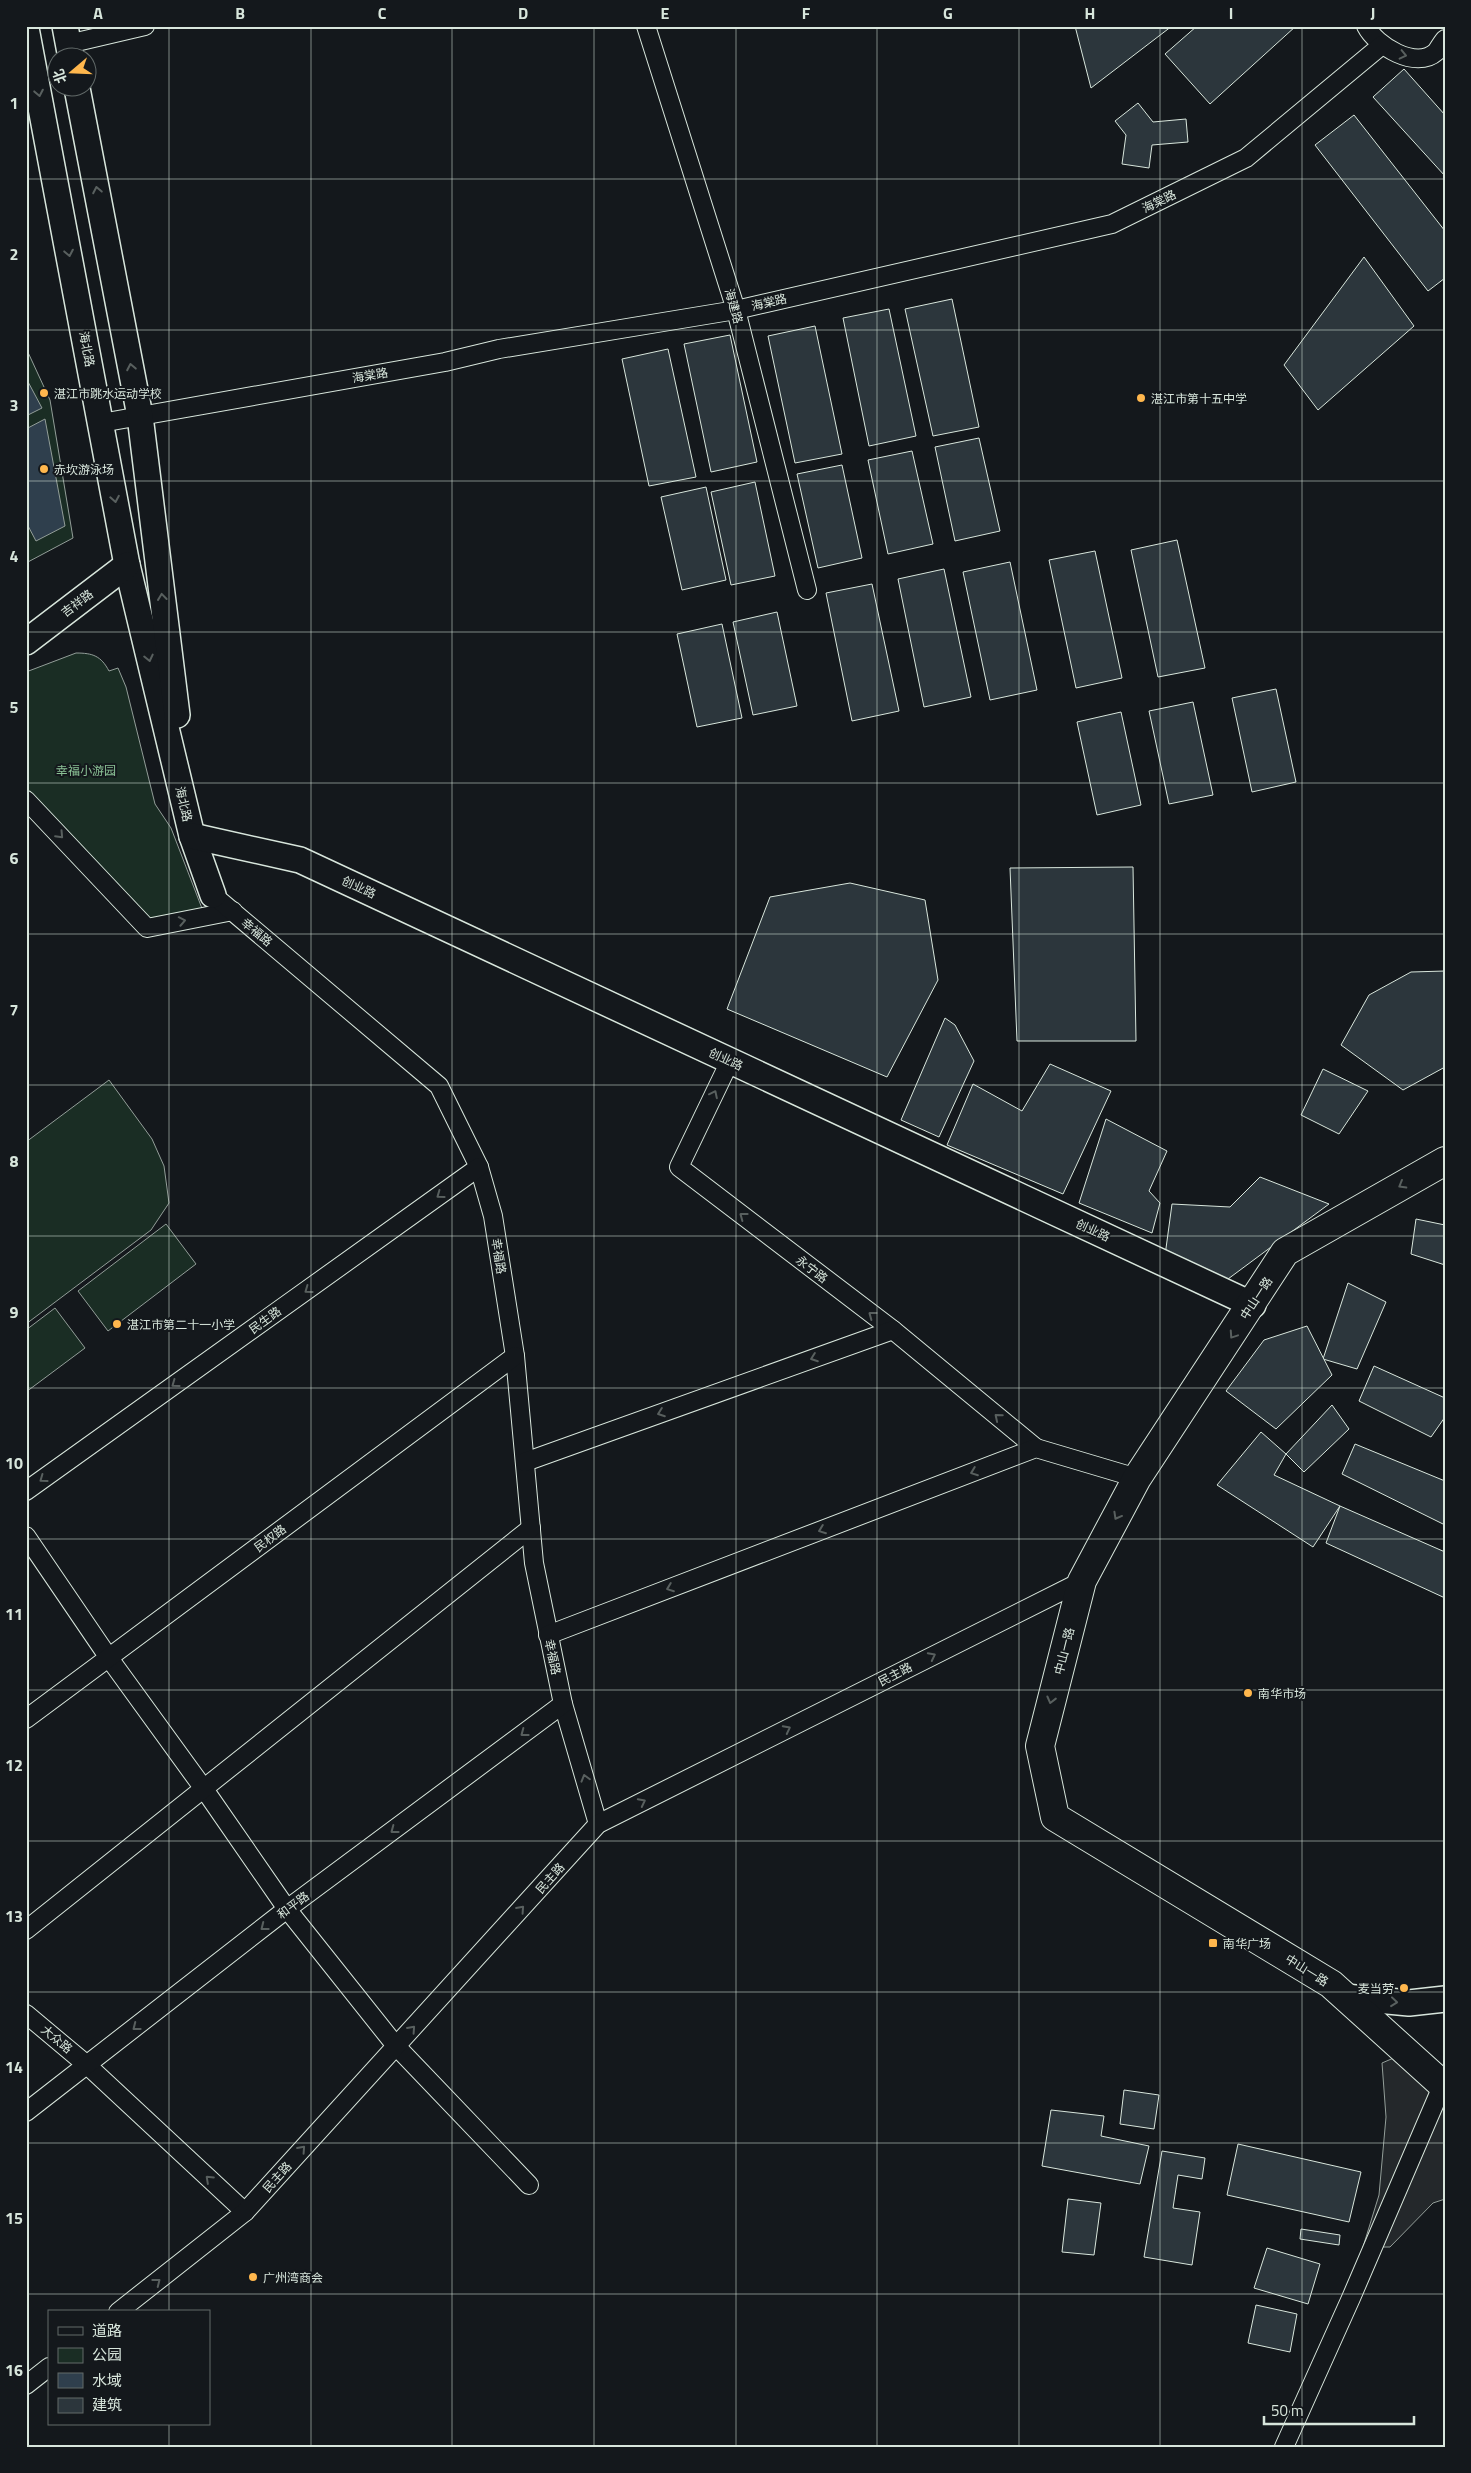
<svg xmlns="http://www.w3.org/2000/svg" width="1471" height="2473" font-family="'Titillium Web','Noto Sans SC',sans-serif">
	<style>
		.green { fill: #1a2d24; stroke: #939e99 }
		.parking { fill: #24282b; stroke: #939e99 }
		.water { fill: #2f3f4d; stroke: #939e99 }
		.building { fill: #2c363c; stroke: #d8e6dc }
		.lines { fill: none; stroke-linecap: round; stroke-linejoin: round }
		.street-casing { stroke: #d8e6dc; stroke-width: 20 }
		.secondary-casing { stroke: #d8e6dc; stroke-width: 28 }
		.primary-casing { stroke: #d8e6dc; stroke-width: 30 }
		.street { stroke: #14181c; stroke-width: 18 }
		.secondary { stroke: #14181c; stroke-width: 25 }
		.primary { stroke: #14181c; stroke-width: 28 }
		.oneway { stroke: #59605f }
		.grid { fill: none; stroke: #d8e6dc; stroke-width: 1; stroke-opacity: 0.55 }
		.poi-dot { fill: #ffb74d; stroke: #14181c; stroke-width: 2 }
		.labels { text-anchor: middle; dominant-baseline: central; stroke-width: 4; stroke-linejoin: round; paint-order: stroke }
		.street-label { font-size: 12px; fill: #d8e6dc; stroke: #14181c }
		.poi-label { font-size: 12px; fill: #d8e6dc; stroke: #14181c; text-anchor: start }
		.park-label { font-size: 12px; fill: #8ac095; stroke: #14181c }
		.neatline { fill: none; stroke: #d8e6dc; stroke-width: 2 }
		.grid-label { font-size: 16px; text-anchor: middle; font-weight: bold; fill: #d8e6dc }
	</style>
	<rect width="100%" height="100%" fill="#14181c"/>
	<g class="green">
		<path d="M26,348L50,400L73,538L26,563Z"/>
		<path d="M76,653C93,653 101,656 109,671L118,668L126,687L155,804L171,828L203,911L149,924L26,795V672Z"/>
		<path d="M109,1080L152,1139L164,1166L169,1203L151,1230L26,1324V1142Z"/>
		<path d="M166,1224L196,1264L108,1331L78,1291Z"/>
		<path d="M55,1308L85,1348L26,1392V1330Z"/>
	</g>
	<path class="parking" d="M1403,2054L1445,2095V2199L1433,2203L1390,2247H1363L1379,2195L1386,2117L1382,2063Z"/>
	<g class="water">
		<path d="M26,378L42,408L26,416Z"/>
		<path d="M45,419L65,526L36,541L26,522V429Z"/>
	</g>
	<g class="building">
		<path d="M1075,26H1172L1091,88Z"/>
		<path d="M1197,26H1296L1210,104L1165,54Z"/>
		<path d="M1404,69L1445,115V176L1373,97Z"/>
		<path d="M1138,103L1153,122L1186,119L1188,142L1152,145L1149,168L1122,164L1126,135L1115,121Z"/>
		<path d="M1354,115L1445,231V278L1428,291L1315,145Z"/>
		<path d="M1364,257L1414,326L1318,410L1284,365Z"/>
		<path d="M952,299L979,427L933,436L905,309Z"/>
		<path d="M889,309L916,436L869,446L843,318Z"/>
		<path d="M815,326L842,454L795,463L768,336Z"/>
		<path d="M730,335L757,462L711,472L684,344Z"/>
		<path d="M668,349L696,477L649,486L622,359Z"/>
		<path d="M979,438L1000,531L955,541L935,447Z"/>
		<path d="M912,451L933,544L888,554L868,460Z"/>
		<path d="M842,465L862,558L818,568L797,474Z"/>
		<path d="M755,482L775,576L731,585L711,492Z"/>
		<path d="M706,487L726,580L682,590L661,497Z"/>
		<path d="M1177,540L1205,668L1158,677L1131,550Z"/>
		<path d="M1095,551L1122,678L1076,688L1049,560Z"/>
		<path d="M1010,562L1037,690L990,700L963,572Z"/>
		<path d="M944,569L971,697L924,707L898,579Z"/>
		<path d="M872,584L899,711L852,721L826,593Z"/>
		<path d="M777,612L797,706L753,715L733,622Z"/>
		<path d="M722,624L742,718L697,727L677,634Z"/>
		<path d="M1276,689L1296,782L1252,792L1232,698Z"/>
		<path d="M1193,702L1213,795L1169,804L1149,711Z"/>
		<path d="M1121,712L1141,805L1097,815L1077,722Z"/>
		<path d="M1133,867L1136,1041H1017L1010,868Z"/>
		<path d="M850,883L925,900L938,980L887,1077L727,1009L770,897Z"/>
		<path d="M1445,971V1067L1403,1090L1341,1045L1369,995L1411,972Z"/>
		<path d="M945,1018L955,1025L974,1061L939,1137L901,1120Z"/>
		<path d="M1050,1064L1111,1091L1063,1194L947,1145L973,1084L1022,1111Z"/>
		<path d="M1323,1069L1368,1091L1339,1134L1301,1115Z"/>
		<path d="M1106,1119L1167,1151L1149,1191L1160,1203L1152,1233L1079,1203Z"/>
		<path d="M1260,1177L1329,1204L1228,1279L1164,1263L1172,1204L1230,1207Z"/>
		<path d="M1416,1219L1445,1225V1265L1411,1254Z"/>
		<path d="M1348,1283L1386,1302L1357,1369L1323,1359Z"/>
		<path d="M1307,1326L1332,1375L1276,1429L1226,1391L1264,1340Z"/>
		<path d="M1374,1366L1445,1398V1417L1431,1437L1359,1401Z"/>
		<path d="M1332,1405L1349,1429L1304,1472L1286,1454Z"/>
		<path d="M1261,1432L1286,1454L1274,1475L1340,1506L1313,1547L1217,1485Z"/>
		<path d="M1355,1444L1445,1481V1525L1342,1474Z"/>
		<path d="M1340,1506L1445,1552V1598L1326,1543Z"/>
		<path d="M1124,2090L1159,2095L1154,2129L1120,2124Z"/>
		<path d="M1051,2110L1104,2116L1101,2136L1149,2146L1140,2184L1042,2166Z"/>
		<path d="M1238,2144L1361,2172L1349,2222L1227,2195Z"/>
		<path d="M1162,2151L1205,2158L1202,2179L1178,2175L1173,2208L1200,2212L1192,2265L1144,2257Z"/>
		<path d="M1068,2199L1101,2203L1094,2255L1062,2252Z"/>
		<path d="M1301,2229L1340,2235L1339,2245L1300,2239Z"/>
		<path d="M1267,2248L1320,2264L1308,2304L1254,2288Z"/>
		<path d="M1256,2305L1297,2314L1290,2352L1248,2343Z"/>
	</g>
	<g class="lines">
		<defs>
			<g id="street">
				<path d="M646,26L736,310L807,590"/>
				<path d="M1366,26C1376,46 1416,70 1436,52C1439,48 1442,42 1445,39"/>
				<path d="M68,44L145,26"/>
				<path d="M101,423L445,362L499,349L736,310L1112,224L1246,158L1382,45"/>
				<path d="M26,800L147,928L233,911"/>
				<path d="M213,895L439,1086L479,1167L493,1216L515,1356L534,1563L563,1704L598,1824"/>
				<path d="M730,1061L679,1167L893,1330L1036,1448"/>
				<path d="M525,1462L893,1330"/>
				<path d="M26,1491L479,1167"/>
				<path d="M26,1536L109,1658L204,1789L287,1909L396,2046L529,2185"/>
				<path d="M548,1635L1036,1448L1137,1478"/>
				<path d="M26,1719L515,1356"/>
				<path d="M26,1930L531,1528"/>
				<path d="M26,2014L87,2065L245,2212"/>
				<path d="M26,2112L287,1909L563,1704"/>
				<path d="M118,2312L245,2212L598,1824L1082,1581"/>
				<path d="M26,2385L49,2367"/>
				<path d="M1284,2447L1351,2298L1443,2084"/>
			</g>
			<g id="secondary">
				<path d="M65,26L71,58"/>
				<path d="M26,28L127,565L192,836L213,895"/>
				<path d="M77,88L140,416L177,715"/>
				<path d="M26,642L127,565"/>
				<path d="M192,836L300,860L1253,1305"/>
				<path d="M1345,1997L1409,2003L1445,1999"/>
			</g>
			<path id="primary" d="M1445,1161L1285,1252L1137,1478L1082,1581L1040,1746L1055,1817L1331,1984L1445,2087"/>
		</defs>
		<use href="#street" class="street-casing"/>
		<use href="#secondary" class="secondary-casing"/>
		<use href="#primary" class="primary-casing"/>
		<use href="#street" class="street"/>
		<use href="#secondary" class="secondary"/>
		<use href="#primary" class="primary"/>
	</g>
	<defs><path id="oneway-chevron" d="M-2-3.5L2.5 0L-2 3.5" fill="none" stroke-width="1.6" stroke-linecap="round" stroke-linejoin="round" transform="scale(1.25)"/></defs>
	<g class="oneway">
		<use href="#oneway-chevron" transform="translate(1403 55) rotate(13)"/>
		<use href="#oneway-chevron" transform="translate(39 93) rotate(79)"/>
		<use href="#oneway-chevron" transform="translate(97 190) rotate(-101)"/>
		<use href="#oneway-chevron" transform="translate(69 253) rotate(79)"/>
		<use href="#oneway-chevron" transform="translate(131 367) rotate(-101)"/>
		<use href="#oneway-chevron" transform="translate(115 499) rotate(80)"/>
		<use href="#oneway-chevron" transform="translate(162 597) rotate(-97)"/>
		<use href="#oneway-chevron" transform="translate(149 658) rotate(77)"/>
		<use href="#oneway-chevron" transform="translate(60 835) rotate(47)"/>
		<use href="#oneway-chevron" transform="translate(182 921) rotate(-11)"/>
		<use href="#oneway-chevron" transform="translate(714 1094) rotate(-64)"/>
		<use href="#oneway-chevron" transform="translate(1402 1185) rotate(150)"/>
		<use href="#oneway-chevron" transform="translate(440 1195) rotate(144)"/>
		<use href="#oneway-chevron" transform="translate(743 1216) rotate(-143)"/>
		<use href="#oneway-chevron" transform="translate(308 1290) rotate(144)"/>
		<use href="#oneway-chevron" transform="translate(872 1315) rotate(-143)"/>
		<use href="#oneway-chevron" transform="translate(1233 1335) rotate(124)"/>
		<use href="#oneway-chevron" transform="translate(814 1358) rotate(160)"/>
		<use href="#oneway-chevron" transform="translate(175 1384) rotate(144)"/>
		<use href="#oneway-chevron" transform="translate(661 1413) rotate(160)"/>
		<use href="#oneway-chevron" transform="translate(998 1417) rotate(-140)"/>
		<use href="#oneway-chevron" transform="translate(974 1472) rotate(159)"/>
		<use href="#oneway-chevron" transform="translate(43 1479) rotate(144)"/>
		<use href="#oneway-chevron" transform="translate(1117 1516) rotate(119)"/>
		<use href="#oneway-chevron" transform="translate(822 1530) rotate(159)"/>
		<use href="#oneway-chevron" transform="translate(670 1588) rotate(159)"/>
		<use href="#oneway-chevron" transform="translate(932 1656) rotate(-27)"/>
		<use href="#oneway-chevron" transform="translate(1051 1700) rotate(104)"/>
		<use href="#oneway-chevron" transform="translate(787 1729) rotate(-27)"/>
		<use href="#oneway-chevron" transform="translate(524 1733) rotate(143)"/>
		<use href="#oneway-chevron" transform="translate(585 1778) rotate(-106)"/>
		<use href="#oneway-chevron" transform="translate(642 1802) rotate(-27)"/>
		<use href="#oneway-chevron" transform="translate(394 1830) rotate(143)"/>
		<use href="#oneway-chevron" transform="translate(521 1909) rotate(-48)"/>
		<use href="#oneway-chevron" transform="translate(264 1927) rotate(142)"/>
		<use href="#oneway-chevron" transform="translate(1394 2002) rotate(6)"/>
		<use href="#oneway-chevron" transform="translate(136 2027) rotate(142)"/>
		<use href="#oneway-chevron" transform="translate(412 2029) rotate(-48)"/>
		<use href="#oneway-chevron" transform="translate(302 2149) rotate(-48)"/>
		<use href="#oneway-chevron" transform="translate(209 2179) rotate(-137)"/>
		<use href="#oneway-chevron" transform="translate(157 2282) rotate(-38)"/>
	</g>
	<path class="grid" d="M169,26V2312M311,26V2447M452,26V2447M594,26V2447M736,26V2447M877,26V2447M1019,26V2447M1160,26V2447M1302,26V2447M26,179H1445M26,330H1445M26,481H1445M26,632H1445M26,783H1445M26,934H1445M26,1085H1445M26,1236H1445M26,1388H1445M26,1539H1445M26,1690H1445M26,1841H1445M26,1992H1445M26,2143H1445M26,2294H1445M169,2424V2447"/>
	<g class="poi-dot">
		<circle cx="44" cy="393" r="5"/>
		<circle cx="1141" cy="398" r="5"/>
		<circle cx="44" cy="469" r="5"/>
		<circle cx="117" cy="1324" r="5"/>
		<circle cx="1248" cy="1693" r="5"/>
		<rect x="1208" y="1938" width="10" height="10" rx="2.5"/>
		<circle cx="1404" cy="1988" r="5"/>
		<circle cx="253" cy="2277" r="5"/>
	</g>
	<g class="labels">
		<g class="street-label">
			<text transform="translate(1159 201) rotate(-26)">海棠路</text>
			<text transform="translate(769 302) rotate(-13)">海棠路</text>
			<text transform="translate(734 306) rotate(74)">海建路</text>
			<text transform="translate(87 349) rotate(79)">海北路</text>
			<text transform="translate(370 375) rotate(-10)">海棠路</text>
			<text transform="translate(77 603) rotate(-37)">吉祥路</text>
			<text transform="translate(184 804) rotate(77)">海北路</text>
			<text transform="translate(359 887) rotate(25)">创业路</text>
			<text transform="translate(257 932) rotate(40)">幸福路</text>
			<text transform="translate(726 1059) rotate(25)">创业路</text>
			<text transform="translate(1093 1230) rotate(25)">创业路</text>
			<text transform="translate(499 1256) rotate(81)">幸福路</text>
			<text transform="translate(812 1269) rotate(37)">永宁路</text>
			<text transform="translate(1256 1298) rotate(-57)">中山一路</text>
			<text transform="translate(265 1320) rotate(-36)">民生路</text>
			<text transform="translate(270 1538) rotate(-37)">民权路</text>
			<text transform="translate(1064 1651) rotate(-76)">中山一路</text>
			<text transform="translate(553 1657) rotate(78)">幸福路</text>
			<text transform="translate(895 1674) rotate(-27)">民主路</text>
			<text transform="translate(550 1878) rotate(-48)">民主路</text>
			<text transform="translate(293 1905) rotate(-37)">和平路</text>
			<text transform="translate(1307 1970) rotate(32)">中山一路</text>
			<text transform="translate(57 2039) rotate(40)">大众路</text>
			<text transform="translate(277 2177) rotate(-48)">民主路</text>
		</g>
		<g class="poi-label">
			<text x="54" y="393">湛江市跳水运动学校</text>
			<text x="1151" y="398">湛江市第十五中学</text>
			<text x="54" y="469">赤坎游泳场</text>
			<text x="127" y="1324">湛江市第二十一小学</text>
			<text x="1258" y="1693">南华市场</text>
			<text x="1223" y="1943">南华广场</text>
			<text x="1394" y="1988" text-anchor="end">麦当劳</text>
			<text x="263" y="2277">广州湾商会</text>
		</g>
		<g class="park-label">
			<text x="86" y="770">幸福小游园</text>
		</g>
	</g>
	<rect width="1471" height="2473" fill="none" stroke="#14181c" stroke-width="55"/>
	<rect x="48" y="2310" width="162" height="115" fill="#14181c" stroke="#626a69"/>
	<rect x="58" y="2327" width="25" height="8" fill="#14181c" stroke="#626a69"/>
	<text x="92" y="2336" font-size="15" fill="#d8e6dc">道路</text>
	<rect x="58" y="2348" width="25" height="15" fill="#1a2d24" stroke="#626a69"/>
	<text x="92" y="2360" font-size="15" fill="#d8e6dc">公园</text>
	<rect x="58" y="2373" width="25" height="15" fill="#2f3f4d" stroke="#626a69"/>
	<text x="92" y="2386" font-size="15" fill="#d8e6dc">水域</text>
	<rect x="58" y="2398" width="25" height="15" fill="#2c363c" stroke="#626a69"/>
	<text x="92" y="2410" font-size="15" fill="#d8e6dc">建筑</text>
	<g transform="translate(72 72) rotate(251)"><circle r="24" fill="#14181c" stroke="#626a69"/>
	<path d="M0-4L9 19L0 12L-9 19Z" fill="#ffb74d"/>
	<text y="-8" font-size="14" font-weight="bold" text-anchor="middle" fill="#d8e6dc">北</text>
	</g>
	<path d="M1264 2416v8h150v-8" fill="none" stroke="#d8e6dc" stroke-width="2.5"/>
	<text x="1271" y="2416" font-size="15" fill="#d8e6dc" stroke="#14181c" stroke-width="4" paint-order="stroke">50 m</text>
	<rect x="28" y="28" width="1416" height="2418" class="neatline"/>
	<g class="grid-label">
		<text x="98" y="19">A</text>
		<text x="240" y="19">B</text>
		<text x="382" y="19">C</text>
		<text x="523" y="19">D</text>
		<text x="665" y="19">E</text>
		<text x="806" y="19">F</text>
		<text x="948" y="19">G</text>
		<text x="1090" y="19">H</text>
		<text x="1231" y="19">I</text>
		<text x="1373" y="19">J</text>
		<text x="14" y="109">1</text>
		<text x="14" y="260">2</text>
		<text x="14" y="411">3</text>
		<text x="14" y="562">4</text>
		<text x="14" y="713">5</text>
		<text x="14" y="864">6</text>
		<text x="14" y="1016">7</text>
		<text x="14" y="1167">8</text>
		<text x="14" y="1318">9</text>
		<text x="14" y="1469">10</text>
		<text x="14" y="1620">11</text>
		<text x="14" y="1771">12</text>
		<text x="14" y="1922">13</text>
		<text x="14" y="2073">14</text>
		<text x="14" y="2224">15</text>
		<text x="14" y="2376">16</text>
	</g>
</svg>
